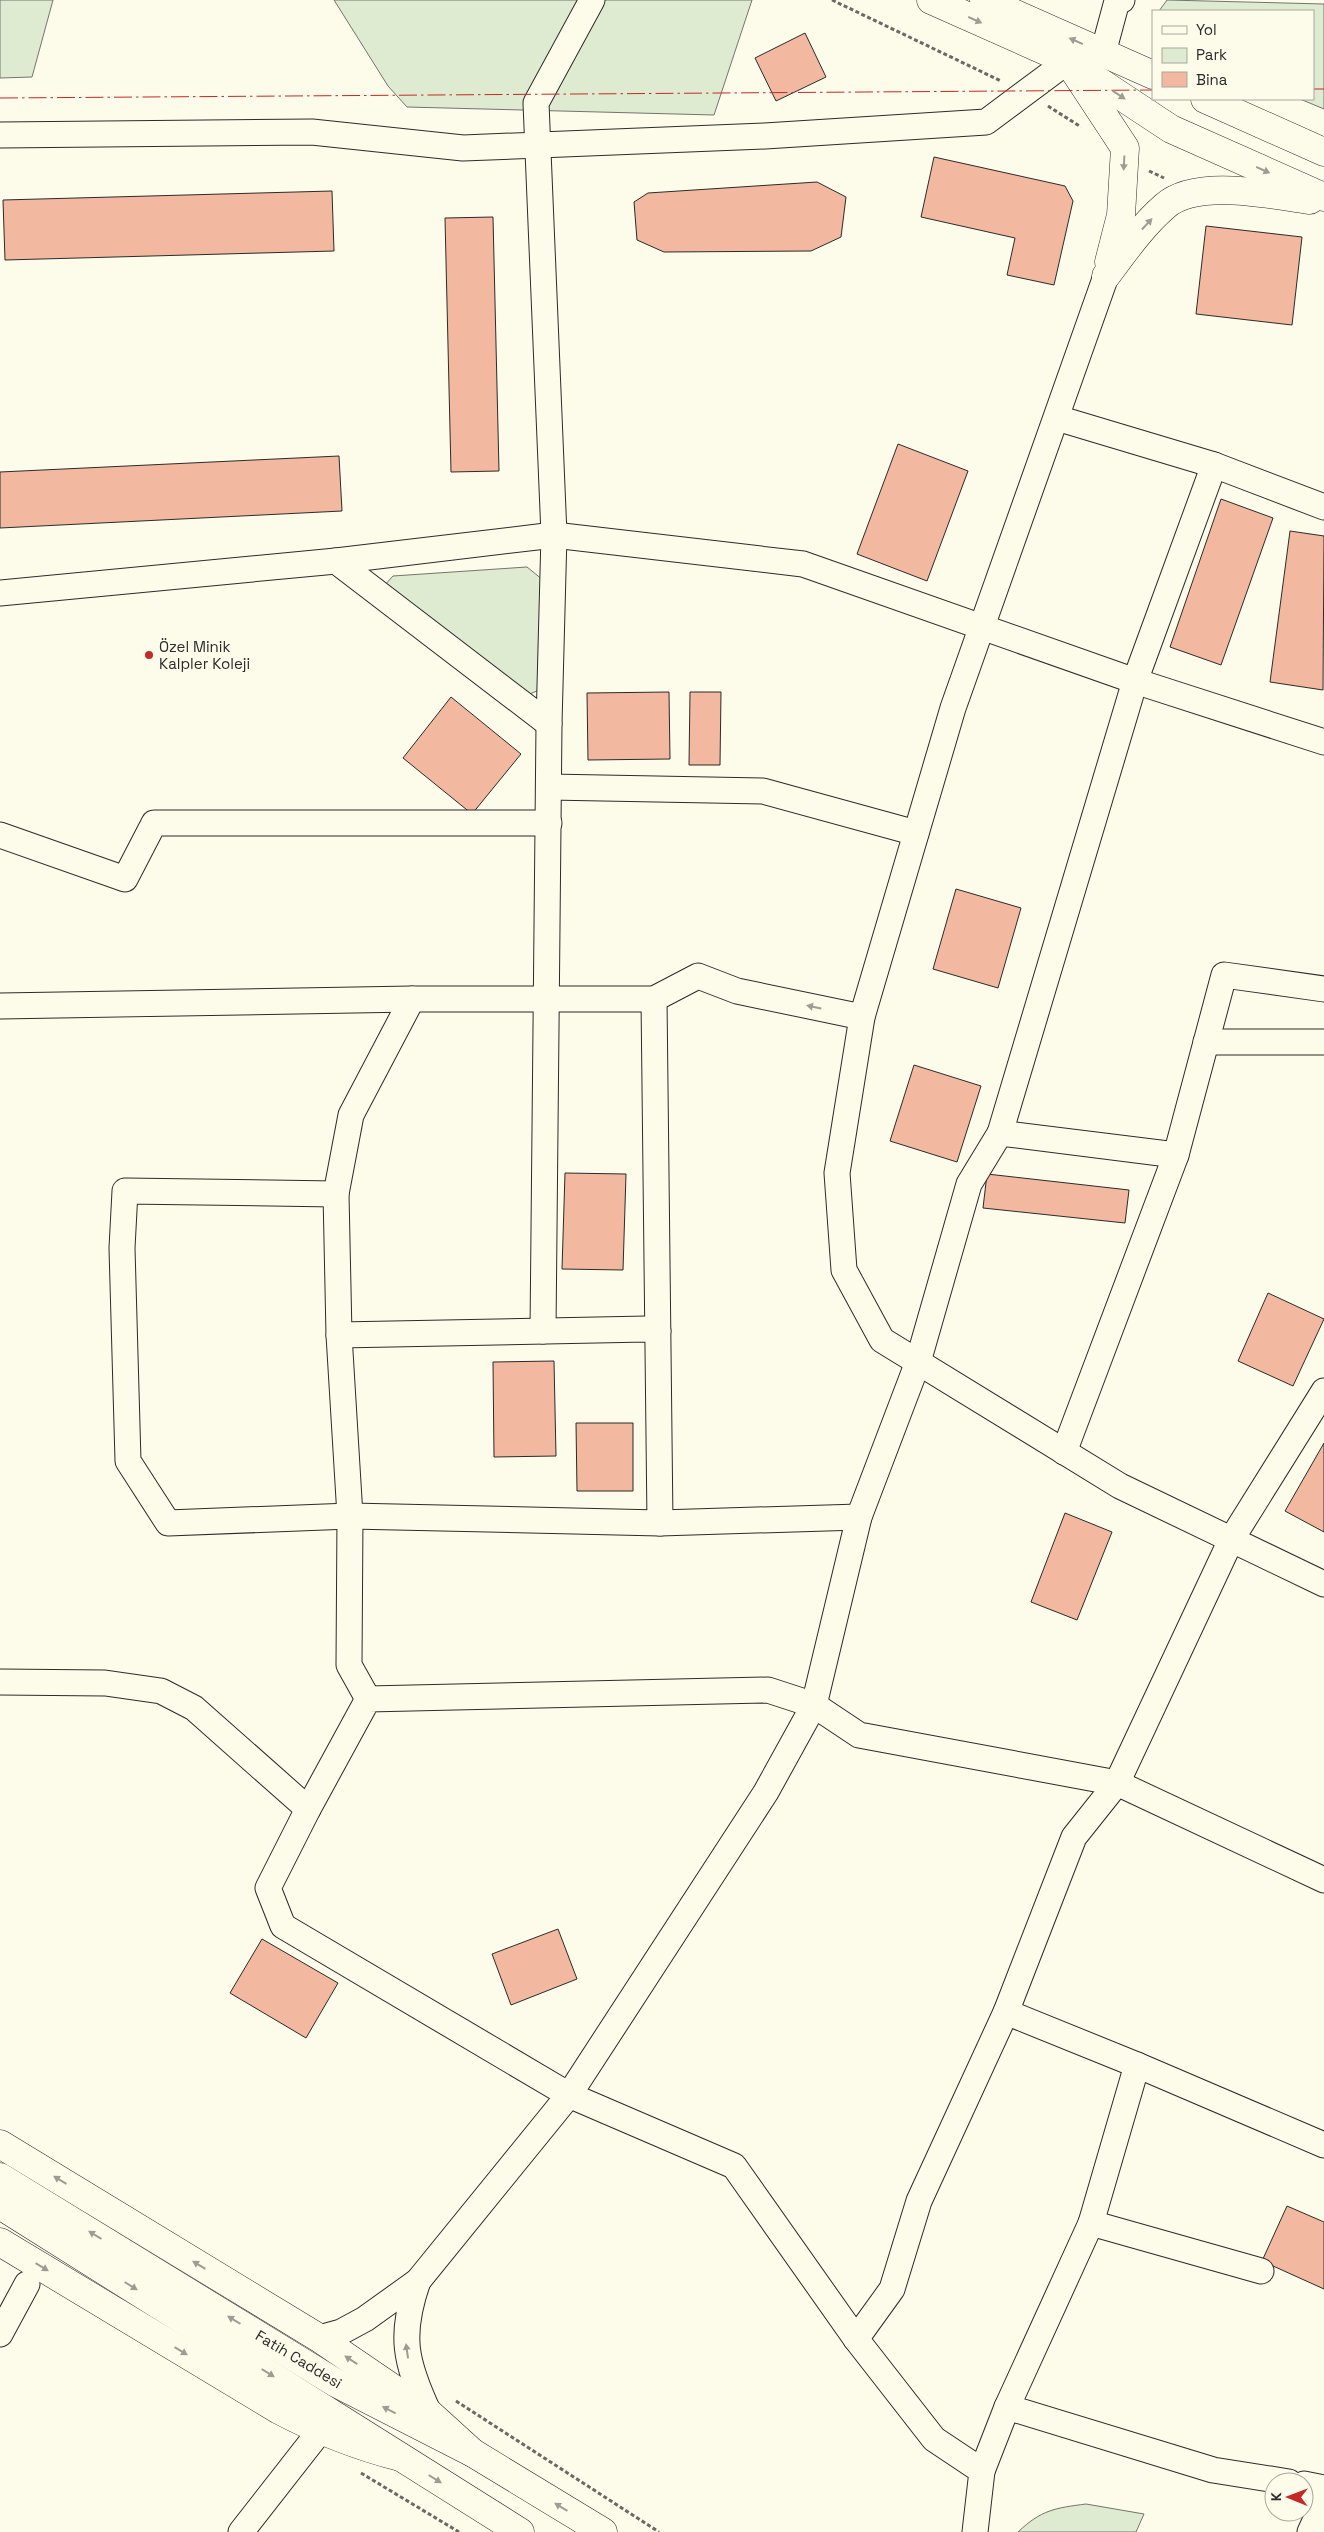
<svg xmlns="http://www.w3.org/2000/svg" width="1324" height="2532" font-family="'Space Grotesk',sans-serif">
	<style>
		.green { fill: #deebd1; stroke: #74746e }
		.building { fill: #f2b8a0; stroke: #2b2b2b }
		.lines { fill: none; stroke-linecap: round; stroke-linejoin: round }
		.minor-casing { stroke: #2b2b2b; stroke-width: 27 }
		.major-casing { stroke: #2b2b2b; stroke-width: 29 }
		.highway-casing { stroke: #2b2b2b; stroke-width: 29 }
		.path { stroke: #6a6964; stroke-width: 3; stroke-dasharray: 4 2.5; stroke-linecap: butt }
		.minor { stroke: #fdfbea; stroke-width: 25 }
		.major { stroke: #fdfbea; stroke-width: 28 }
		.highway { stroke: #fdfbea; stroke-width: 28 }
		.power { stroke: #c62828; stroke-width: 1; stroke-dasharray: 18 4 2.5 4; stroke-linecap: butt }
		.oneway { fill: #9e9d94 }
		.poi-dot { fill: #c62828; stroke: #fdfbea; stroke-width: 2 }
		.labels { text-anchor: middle; dominant-baseline: central; stroke-width: 4; stroke-linejoin: round; paint-order: stroke }
		.poi-label { font-size: 15px; fill: #2b2b2b; stroke: #fdfbea; text-anchor: start }
		.street-label { font-size: 15px; fill: #2b2b2b; stroke: #fdfbea }
	</style>
	<rect width="100%" height="100%" fill="#fdfbea"/>
	<g class="green">
		<path d="M0,0H53L32,77L0,78Z"/>
		<path d="M334,0H752L714,115L407,107L388,86Z"/>
		<path d="M1167,0L1324,4V109L1300,99H1313V11H1159Z"/>
		<path d="M527,567L543,580L539,690L523,697L383,587L393,576Z"/>
		<path d="M1086,2504L1144,2514L1136,2532H1018C1041,2510 1055,2508 1086,2504Z"/>
	</g>
	<g class="building">
		<path d="M805,33L826,77L776,101L755,58Z"/>
		<path d="M934,157L1065,186L1073,201L1054,285L1007,275L1015,238L921,217Z"/>
		<path d="M817,182L846,197L841,237L811,251L664,252L637,240L634,202L648,193Z"/>
		<path d="M332,191L334,251L5,260L3,200Z"/>
		<path d="M493,217L499,471L451,472L445,218Z"/>
		<path d="M1206,226L1302,237L1292,325L1196,314Z"/>
		<path d="M898,444L968,471L927,581L857,554Z"/>
		<path d="M339,456L342,511L0,528V472Z"/>
		<path d="M1221,499L1273,518L1221,665L1170,647Z"/>
		<path d="M1290,531L1324,536L1323,690L1270,682Z"/>
		<path d="M669,692L670,759L588,760L587,693Z"/>
		<path d="M690,692H721L720,765H689Z"/>
		<path d="M451,697L521,754L472,814L403,758Z"/>
		<path d="M956,889L1021,908L998,988L933,969Z"/>
		<path d="M914,1065L981,1086L957,1162L890,1141Z"/>
		<path d="M565,1173L626,1174L623,1270L562,1269Z"/>
		<path d="M987,1174L1129,1190L1125,1223L983,1208Z"/>
		<path d="M1268,1293L1324,1319L1293,1386L1238,1361Z"/>
		<path d="M554,1361L556,1456L494,1457L493,1362Z"/>
		<path d="M576,1423H633V1491H577Z"/>
		<path d="M1324,1443V1532L1285,1511Z"/>
		<path d="M1065,1513L1112,1532L1077,1620L1031,1602Z"/>
		<path d="M558,1929L577,1979L511,2005L492,1954Z"/>
		<path d="M262,1939L338,1983L306,2038L230,1993Z"/>
		<path d="M1287,2206L1324,2222V2289L1262,2261Z"/>
	</g>
	<g class="lines">
		<defs>
			<g id="minor">
				<path d="M1103,53L1117,1L1122,0"/>
				<path d="M0,135L312,132L463,148L765,136L986,122L1068,61"/>
				<path d="M1106,276L953,708L862,1017L837,1173L844,1270L882,1340L1120,1486L1324,1584"/>
				<path d="M1057,418L1214,465L1324,507"/>
				<path d="M336,561L554,535L803,564L1135,681L1324,742"/>
				<path d="M0,593L336,561L549,724"/>
				<path d="M549,787L763,791L916,833"/>
				<path d="M0,835L125,879L154,823H549"/>
				<path d="M654,999L660,1523"/>
				<path d="M0,1006L412,999H654L698,976L737,991L862,1017"/>
				<path d="M1206,1042H1324"/>
				<path d="M1000,1133L1135,681L1214,465"/>
				<path d="M336,1194L125,1191L122,1248L128,1461L168,1523L350,1516L660,1523L859,1517"/>
				<path d="M543,1331L549,724L554,535L536,103L592,0"/>
				<path d="M339,1335L647,1329L658,1331"/>
				<path d="M1064,1452L1176,1155L1224,975L1324,989"/>
				<path d="M0,1682L105,1683L161,1691L194,1708L308,1809"/>
				<path d="M368,1699L349,1665L350,1516L339,1335L336,1194L351,1115L412,999"/>
				<path d="M1006,2012L1137,2065L1324,2145"/>
				<path d="M1091,2223L1261,2271"/>
				<path d="M418,2281C399,2335 405,2362 429,2413"/>
				<path d="M0,2334L27,2284"/>
				<path d="M319,2338L341,2332L365,2319L418,2281L569,2095L766,1792L814,1705L859,1517L918,1362L969,1184L1000,1133L1176,1155"/>
				<path d="M856,2339L892,2289L919,2201L1006,2012L1074,1837L1117,1783L1231,1540L1324,1391"/>
				<path d="M1007,2407L1213,2470L1289,2482"/>
				<path d="M982,2471L1007,2407L1091,2223L1137,2065"/>
				<path d="M1304,2484L1324,2488"/>
				<path d="M241,2532L320,2431"/>
				<path d="M975,2532L982,2471L934,2439L856,2339L734,2166L569,2095L283,1926L268,1888L308,1809L368,1699L768,1690L814,1705L859,1735L1117,1783L1324,1880"/>
				<path d="M1310,2532L1324,2502"/>
			</g>
			<g id="major">
				<path d="M931,0L1068,61L1171,129L1324,197"/>
				<path d="M984,0L1153,75"/>
				<path d="M1075,72L1125,148L1121,215L1109,262"/>
				<path d="M1205,99L1324,152"/>
				<path d="M1106,276C1124,252 1142,226 1165,206C1197,178 1271,195 1310,200"/>
				<path d="M0,2177L336,2383L473,2453L603,2532"/>
				<path d="M0,2205L520,2532"/>
			</g>
			<g id="highway">
				<path d="M0,2144L319,2338L429,2413L473,2453"/>
				<path d="M0,2242L279,2410C319,2431 357,2446 400,2457"/>
			</g>
		</defs>
		<use href="#minor" class="minor-casing"/>
		<use href="#major" class="major-casing"/>
		<use href="#highway" class="highway-casing"/>
		<g class="path">
			<path d="M832,0L1001,81"/>
			<path d="M1048,106L1081,127"/>
			<path d="M1149,171L1164,178"/>
			<path d="M456,2401L659,2532"/>
			<path d="M361,2473L459,2532"/>
		</g>
		<use href="#minor" class="minor"/>
		<use href="#major" class="major"/>
		<use href="#highway" class="highway"/>
		<g class="power">
			<path d="M1313,89H1324"/>
			<path d="M0,98L1153,90"/>
		</g>
	</g>
	<defs><path id="oneway-solid" d="M-6-.8H1V-3.2L6.5 0L1 3.2V.8H-6Z" transform="scale(1.25)"/></defs>
	<g class="oneway">
		<use href="#oneway-solid" transform="translate(975 20) rotate(24)"/>
		<use href="#oneway-solid" transform="translate(1076 41) rotate(-156)"/>
		<use href="#oneway-solid" transform="translate(1119 95) rotate(33)"/>
		<use href="#oneway-solid" transform="translate(1124 163) rotate(93)"/>
		<use href="#oneway-solid" transform="translate(1263 170) rotate(24)"/>
		<use href="#oneway-solid" transform="translate(1147 224) rotate(-47)"/>
		<use href="#oneway-solid" transform="translate(814 1007) rotate(-168)"/>
		<use href="#oneway-solid" transform="translate(60 2180) rotate(-149)"/>
		<use href="#oneway-solid" transform="translate(95 2235) rotate(-149)"/>
		<use href="#oneway-solid" transform="translate(199 2265) rotate(-149)"/>
		<use href="#oneway-solid" transform="translate(42 2267) rotate(31)"/>
		<use href="#oneway-solid" transform="translate(131 2286) rotate(32)"/>
		<use href="#oneway-solid" transform="translate(234 2320) rotate(-149)"/>
		<use href="#oneway-solid" transform="translate(181 2351) rotate(31)"/>
		<use href="#oneway-solid" transform="translate(407 2351) rotate(-98)"/>
		<use href="#oneway-solid" transform="translate(351 2360) rotate(-147)"/>
		<use href="#oneway-solid" transform="translate(268 2373) rotate(32)"/>
		<use href="#oneway-solid" transform="translate(389 2410) rotate(-153)"/>
		<use href="#oneway-solid" transform="translate(435 2479) rotate(32)"/>
		<use href="#oneway-solid" transform="translate(561 2507) rotate(-149)"/>
	</g>
	<circle class="poi-dot" cx="149" cy="655" r="5"/>
	<g class="labels">
		<g class="poi-label">
			<text x="159" y="646">Özel Minik<tspan x="159" dy="17">Kalpler Koleji</tspan></text>
		</g>
		<g class="street-label">
			<text transform="translate(299 2359) rotate(31)">Fatih Caddesi</text>
		</g>
	</g>
	<rect x="1152" y="10" width="162" height="90" fill="#fdfbea" stroke="#a9a89e"/>
	<rect x="1162" y="26" width="25" height="8" fill="#fdfbea" stroke="#a9a89e"/>
	<text x="1196" y="35" font-size="15" fill="#2b2b2b">Yol</text>
	<rect x="1162" y="48" width="25" height="15" fill="#deebd1" stroke="#a9a89e"/>
	<text x="1196" y="60" font-size="15" fill="#2b2b2b">Park</text>
	<rect x="1162" y="72" width="25" height="15" fill="#f2b8a0" stroke="#a9a89e"/>
	<text x="1196" y="85" font-size="15" fill="#2b2b2b">Bina</text>
	<g transform="translate(1289 2497) rotate(271)"><circle r="24" fill="#fdfbea" stroke="#a9a89e"/>
	<path d="M0-4L9 19L0 12L-9 19Z" fill="#c62828"/>
	<text y="-8" font-size="14" font-weight="bold" text-anchor="middle" fill="#2b2b2b">K</text>
	</g>
</svg>
